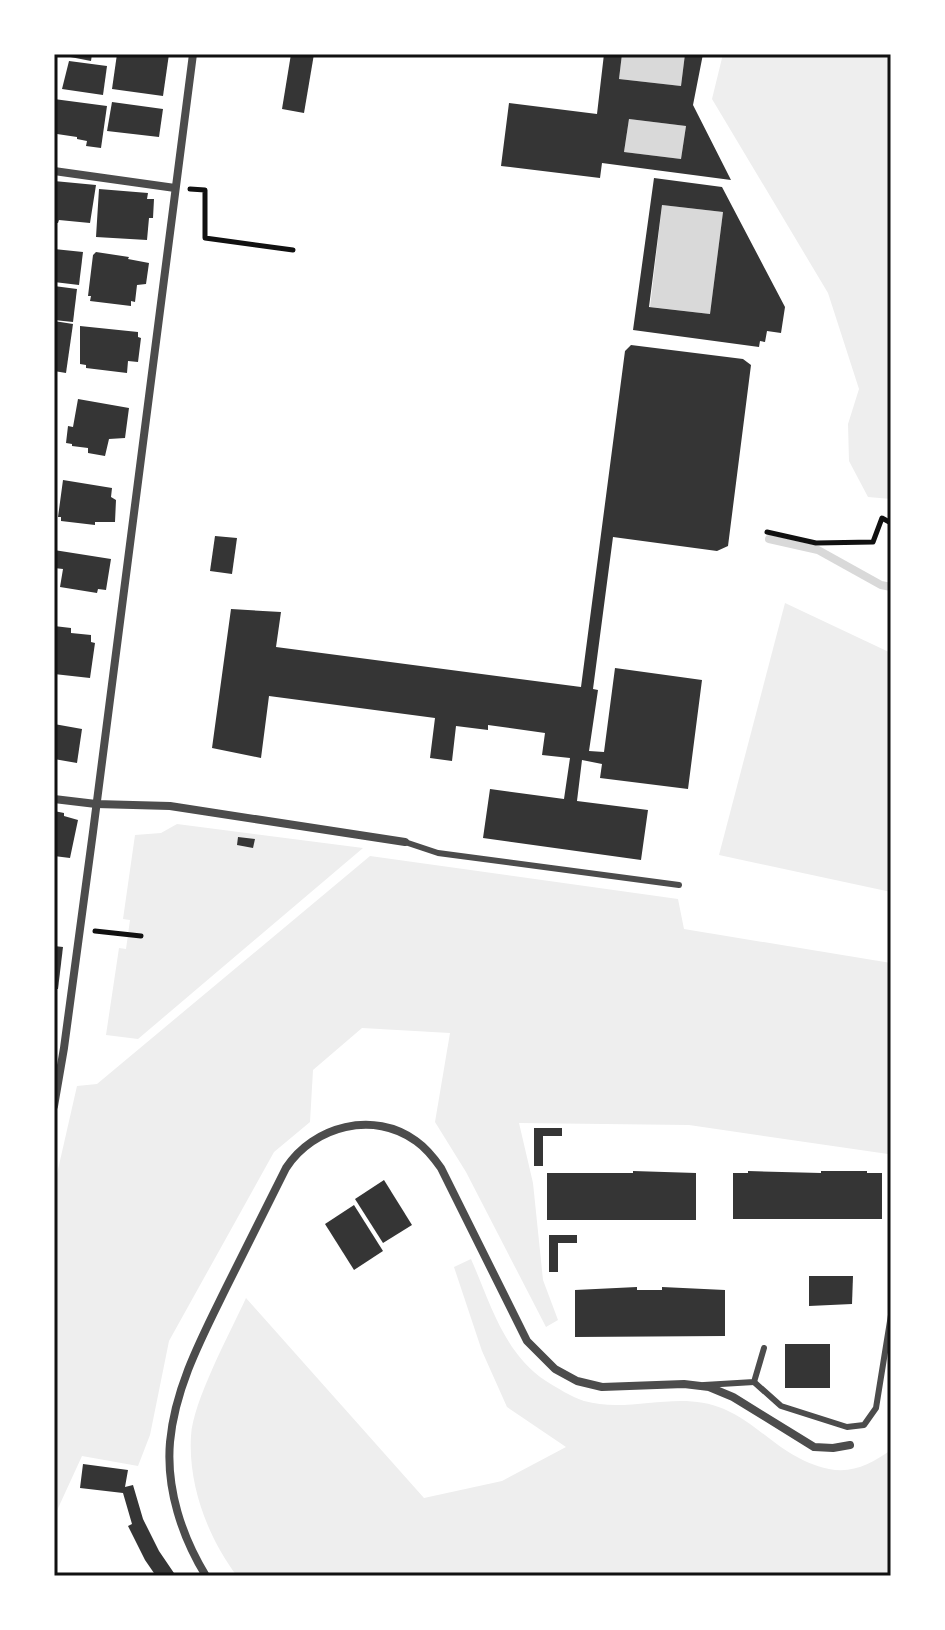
<svg xmlns="http://www.w3.org/2000/svg" width="945" height="1630" font-family="Commissioner,sans-serif">
	<style>
		.green { fill: #eee }
		.water { fill: #d9d9d9 }
		.lines { fill: none; stroke-linecap: round; stroke-linejoin: round }
		.stream { stroke: #d9d9d9; stroke-width: 8 }
		.building { fill: #353535; fill-rule: evenodd }
		.path { stroke: #111; stroke-width: 5 }
		.service { stroke: #4c4c4c; stroke-width: 6 }
		.minor { stroke: #4c4c4c; stroke-width: 8 }
		.neatline { fill: none; stroke: #111; stroke-width: 3 }
	</style>
	<rect width="100%" height="100%" fill="#fff"/>
	<g class="green">
		<path d="M723,54H891V499L868,497L849,461L848,424L859,389L828,293L712,99Z"/>
		<path d="M785,603L891,653V892L719,855Z"/>
		<path d="M177,824L363,848L138,1039L106,1035L119,948L126,949L130,920L123,919L135,835L161,833Z"/>
		<path d="M370,856L678,899L684,929L891,963V1135L888,1154L689,1125L519,1123L533,1183L543,1280L558,1320L546,1327L466,1172L435,1122L450,1033L362,1028L313,1070L310,1122L274,1152L169,1341L150,1435L138,1466L82,1456L54,1517V1187L77,1086L97,1084Z"/>
		<path d="M471,1259C490,1302 504,1354 546,1381C557,1388 572,1397 584,1401C630,1414 679,1389 724,1409C763,1426 782,1459 829,1469C853,1474 872,1463 891,1450V1576H237C208,1538 188,1485 191,1436C193,1401 230,1333 246,1298L424,1498L502,1481L566,1447L507,1407L482,1351L454,1267Z"/>
	</g>
	<g class="water">
		<path d="M622,54H685L681,86L619,79Z"/>
		<path d="M629,119L686,126L681,159L624,152Z"/>
		<path d="M662,205L723,212L710,314L650,307Z"/>
	</g>
	<g class="lines">
		<path class="stream" d="M769,539L818,550L881,585L891,587"/>
	</g>
	<g class="building">
		<path d="M55,54H92L91,61Z"/>
		<path d="M117,54H169L163,96L112,89Z"/>
		<path d="M291,54H314L304,113L282,109Z"/>
		<path d="M604,54H622L619,79L681,86L685,54H703L693,105L731,180L602,163L600,178L501,166L509,103L597,114ZM629,119L686,126L681,159L624,152Z"/>
		<path d="M69,61L107,66L103,95L62,89Z"/>
		<path d="M54,99L107,106L101,148L86,146L87,141L77,139V137L57,134L54,141Z"/>
		<path d="M112,102L163,109L159,137L107,131Z"/>
		<path d="M654,178L722,187L785,307L781,333L767,331L765,342L760,341L759,347L633,330ZM662,205L723,212L710,314L649,307Z"/>
		<path d="M54,181L96,185L90,223L59,220L58,223H54Z"/>
		<path d="M99,189L148,193L147,199H154L153,218H149L147,240L96,237Z"/>
		<path d="M54,249L83,252L79,285L54,282Z"/>
		<path d="M96,252L129,257L128,259L149,263L146,284L137,285L135,302L131,301V306L90,301L91,296H88L93,255Z"/>
		<path d="M54,286L77,289L73,322L54,320Z"/>
		<path d="M54,321L73,324L66,373L54,371Z"/>
		<path d="M80,326L138,332V337L141,338L138,362L128,361L127,373L86,368V365L80,364Z"/>
		<path d="M631,345L743,359L751,365L728,546L717,551L613,537L593,689L598,690L589,751L604,752L615,668L702,680L688,789L600,778L602,764L582,760L577,801L648,810L641,860L483,838L490,789L564,799L570,758L542,755L545,733L488,725V730L456,726L452,761L430,758L435,718L269,696L261,758L212,748L231,609L281,612L276,647L581,687L625,351Z"/>
		<path d="M78,399L129,408L125,438L109,439L105,456L88,453V448L72,446V444L66,443L68,426L73,427Z"/>
		<path d="M63,480L112,488L111,497L116,500L115,522H95V525L61,521V517H58Z"/>
		<path d="M215,536L237,538L232,574L210,571Z"/>
		<path d="M54,550L111,559L106,590L98,589L97,593L60,587L63,569L54,568Z"/>
		<path d="M54,626L71,628V633L91,635V642L95,643L90,678L54,674Z"/>
		<path d="M54,724L82,729L77,763L54,759Z"/>
		<path d="M54,811L64,813V816L78,820L70,858L54,856Z"/>
		<path d="M238,837L255,839L253,848L237,845Z"/>
		<path d="M54,946L63,947L58,989H54Z"/>
		<path d="M534,1128H562V1136H543V1166H534Z"/>
		<path d="M633,1171L696,1173V1220H547V1173H633Z"/>
		<path d="M748,1171L821,1173V1171H867V1173H882V1219H733V1173H748Z"/>
		<path d="M384,1180L412,1225L383,1243L355,1199Z"/>
		<path d="M354,1205L383,1251L354,1270L325,1224Z"/>
		<path d="M549,1235H577V1243H558V1272H549Z"/>
		<path d="M809,1276H853L852,1304L809,1306Z"/>
		<path d="M637,1287V1290H662V1287L725,1290V1336L575,1337V1290Z"/>
		<rect x="785" y="1344" width="45" height="44"/>
		<path d="M83,1464L128,1470L125,1487L133,1485L143,1519L159,1551L176,1576H156L145,1560L128,1526L132,1524L123,1493L80,1488Z"/>
	</g>
	<g class="lines">
		<g class="path">
			<path d="M190,189L205,190V238L293,250"/>
			<path d="M767,532L816,543L873,542L882,518L891,523"/>
			<path d="M95,931L141,936"/>
		</g>
		<g class="service">
			<path d="M405,842L438,853L679,885"/>
			<path d="M754,1382L781,1406L847,1427L864,1425L876,1408L891,1315"/>
			<path d="M704,1385L754,1382L764,1348"/>
		</g>
		<g class="minor">
			<path d="M54,171L175,188"/>
			<path d="M54,799L96,804L170,806L405,842"/>
			<path d="M54,1106L64,1048L93,832L193,54"/>
			<path d="M206,1576C182,1537 166,1489 170,1442C175,1387 202,1337 226,1288C246,1248 266,1208 286,1168C313,1126 374,1110 416,1141C426,1148 434,1158 441,1168L527,1341L555,1369L577,1381L602,1387L684,1384L709,1387L733,1397L814,1447L833,1448L850,1445"/>
		</g>
	</g>
	<rect width="945" height="1630" fill="none" stroke="#ffffff" stroke-width="112"/>
	<rect x="56" y="56" width="833" height="1518" class="neatline"/>
</svg>
